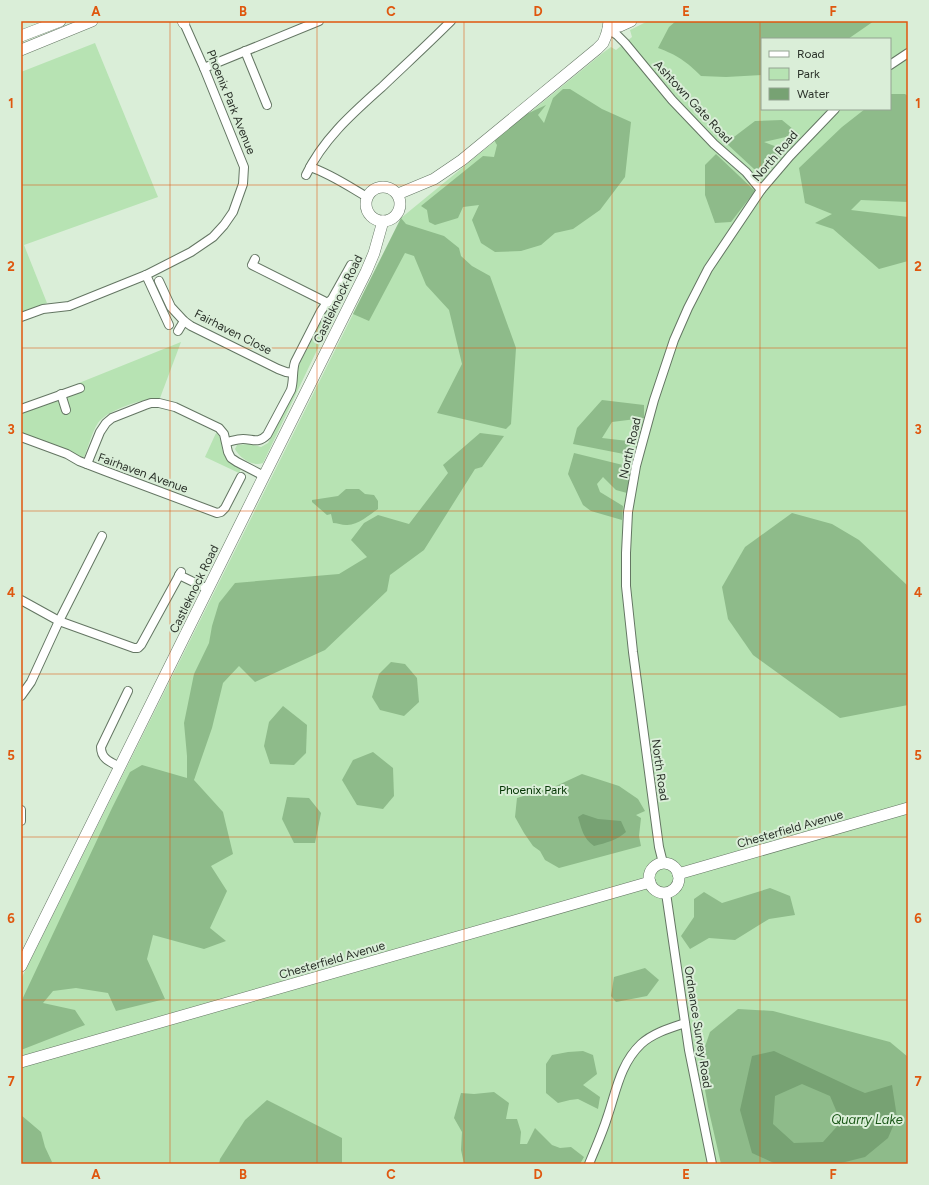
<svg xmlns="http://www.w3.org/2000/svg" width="929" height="1185" font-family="Figtree,sans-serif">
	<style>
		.green { fill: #b7e3b3; fill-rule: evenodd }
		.forest { fill: #8ebb8a }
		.water { fill: #77a273; fill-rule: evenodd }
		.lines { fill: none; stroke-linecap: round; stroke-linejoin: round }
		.street-casing { stroke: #647663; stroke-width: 10 }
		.secondary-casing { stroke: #647663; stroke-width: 12 }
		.street { stroke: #fff; stroke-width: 8 }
		.secondary { stroke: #fff; stroke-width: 11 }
		.grid { fill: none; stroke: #df570e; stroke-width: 1; stroke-opacity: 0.55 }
		.labels { text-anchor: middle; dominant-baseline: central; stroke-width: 4; stroke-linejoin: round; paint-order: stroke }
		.street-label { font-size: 12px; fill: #2b322a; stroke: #daeed8 }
		.park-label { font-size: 12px; fill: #053504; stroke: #daeed8 }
		.water-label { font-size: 13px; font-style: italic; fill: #1b5818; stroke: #daeed8 }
		.neatline { fill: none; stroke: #df570e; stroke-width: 1.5 }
		.grid-label { font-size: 13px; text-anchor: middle; font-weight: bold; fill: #df570e }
	</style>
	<rect width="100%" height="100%" fill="#daeed8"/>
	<g class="green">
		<path d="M648,21H908V1164H21V979L401,218L604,52L611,47L616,50L632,37L630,30ZM762,39H890V109H762Z"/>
		<path d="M95,43L158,197L24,245L47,303L21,313V72Z"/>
		<path d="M337,301L340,302L263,463C252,467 240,458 235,449L237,445L250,444L261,447L268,443L296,388L298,367L327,310Z"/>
		<path d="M181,342L160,398C144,398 107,410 98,423C92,432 89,445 85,455L83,458L81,459L68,451L49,443L21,434V412L57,400L60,401L67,400C67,394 74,393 79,391V383Z"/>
		<path d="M216,433C224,440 220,442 223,451C226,459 234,464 241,469L239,473L205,457Z"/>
	</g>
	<g class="forest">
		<path d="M676,21H874L848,39H762V75L726,77L701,76C686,61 677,55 658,48L669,27Z"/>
		<path d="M563,89H570L602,109L631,122L625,177L600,210L573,229L555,233L541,245L521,251L495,252L481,243L472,220L479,205L463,207L458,218L435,225L429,222L427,210L421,206L483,156L494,157L497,145L494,140L520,117L546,105L538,115L544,123L553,98Z"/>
		<path d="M890,94H905L908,96V202L861,200L851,210L908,217V261L879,269L833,229L815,223L832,214L805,203L799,168L842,127L865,109H890Z"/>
		<path d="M782,120L799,134L764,142L785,150L773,167L754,169L726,143L755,121Z"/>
		<path d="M716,154L755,191L731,222L715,223L705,195V165Z"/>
		<path d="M401,218L406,224L444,236L459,248L461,256L472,266L490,276L516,348L511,424L506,429L437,413L462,364L449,310L426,285L414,256L405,253L369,321L353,314Z"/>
		<path d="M602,400L644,405V418L612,422L602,438L628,441L634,456L573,444L577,428Z"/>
		<path d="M480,433L504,436L482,467L475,469L424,550L390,575L387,591L325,650L255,682L239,666L223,683L212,728L194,780L223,812L233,854L211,866L227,891L210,928L226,941L204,949L153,935L147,959L165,999L116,1011L108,993L76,988L53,991L43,1003L75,1010L85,1025L21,1050V1002L112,808L130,772L142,765L187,778V756L184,723L194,674L209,643L212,626L219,603L235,583L339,574L367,557L351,540L364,523L378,515L409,524L448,473L443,465Z"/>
		<path d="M574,453L631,467L627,493L616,490L603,477L597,484L600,492L623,506L622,520L591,511L583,505L568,474Z"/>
		<path d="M346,489H359L365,494L374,495L378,501V509C369,515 357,526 346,525C342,525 337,523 333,523L331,514L327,515L312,502V500L338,496Z"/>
		<path d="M792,513L832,524L859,540L908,586V705L840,718L753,655L728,619L722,587L745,547Z"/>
		<path d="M391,662L405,664L417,678L419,702L404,716L380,710L372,697L379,674Z"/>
		<path d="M283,706L307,725L306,753L294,765L270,764L264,746L269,722Z"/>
		<path d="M373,752L393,768L394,796L383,809L357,805L342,780L353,760Z"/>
		<path d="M582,774L619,786L638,799L645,811L636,815L641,818L639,836L641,846L559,868L545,860L540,851L533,846L524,833L515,817L517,798L556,786Z"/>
		<path d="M287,797L309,798L321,813L315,843H294L282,819Z"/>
		<path d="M770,888L790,896L795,915L769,919L735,940L709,938L690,949L681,936L694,917V899L704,892L722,903Z"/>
		<path d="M645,968L659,980L647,996L616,1002L611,996L614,977Z"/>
		<path d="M738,1009L773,1011L890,1042L908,1057V1164H721L708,1107L700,1061L710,1032Z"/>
		<path d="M583,1051L593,1055L597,1074L583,1085L600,1097L598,1109L578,1099L570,1100L558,1103L546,1093V1064L552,1055L568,1052Z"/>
		<path d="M494,1092L509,1103L506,1119H517L521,1132L520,1144H527L535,1128L552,1145L560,1148L571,1147L584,1157L580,1164H464L461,1150L462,1132L454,1118L461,1093L474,1094Z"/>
		<path d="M267,1100L342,1138V1164H219L220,1159L245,1120Z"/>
		<path d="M21,1115L41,1132L45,1147L52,1162L50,1164H21Z"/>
	</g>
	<g class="water">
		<path d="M583,814L598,819L621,821L626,832C617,840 606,843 594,846C583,838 582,830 578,817Z"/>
		<path d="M774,1051L853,1088L865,1093L892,1085L897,1117L888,1138L865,1157L837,1164H776L752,1153L740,1110L752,1056ZM802,1084L830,1096L841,1122L823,1142L794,1143L773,1124L775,1096Z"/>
	</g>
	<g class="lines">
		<defs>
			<g id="street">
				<path d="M608,29L617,35L625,43L672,100L714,144L746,172L761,190"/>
				<path d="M245,51L267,105"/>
				<path d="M890,65L908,53"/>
				<path d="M204,68L319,21"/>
				<path d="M310,167C331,174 348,186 367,197"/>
				<path d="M306,175C323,139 353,113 382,87C405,65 428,44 451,21"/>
				<path d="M255,259L252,265L324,301L326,304"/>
				<path d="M146,275L169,325"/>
				<path d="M159,281L171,307L184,321L191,326L278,369L286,372L293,373"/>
				<path d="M21,317L43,309L69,306L146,275L191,252L213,237L224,225L233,212L243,184L244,167L204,68L184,23"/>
				<path d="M178,331L184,321"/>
				<path d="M61,394L66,410"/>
				<path d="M21,409L80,388"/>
				<path d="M21,437L67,454L79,461L105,471L217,513L221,512L225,508L241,477"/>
				<path d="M227,442C232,441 237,439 243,439C253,439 258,444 267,435L291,390C294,380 292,371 295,362L321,311L326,304L332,299L351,265"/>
				<path d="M87,464L100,432L106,423L112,418L145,405L151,403H159L175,407L219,428L224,434L228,452L231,458L237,462L264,476"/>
				<path d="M179,575L208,589"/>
				<path d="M21,600L59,621L134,648H138L141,645L181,572"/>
				<path d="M21,696L31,682L59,621L102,536"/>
				<path d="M120,767C110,762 101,759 101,747L128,691"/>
				<path d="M21,810V821"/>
				<path d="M663,863L659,847L633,652L626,586V553L628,512L636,466L654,400L674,340L688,308L708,269L761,190L790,156L835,109"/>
				<path d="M666,893L689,1050L712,1164"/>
				<path d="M589,1164C595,1149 602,1134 607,1118C616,1092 620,1064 641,1044C653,1033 670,1028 685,1023"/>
			</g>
			<g id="secondary">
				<path d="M183,21L184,23"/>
				<path d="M608,29L620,26L631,21"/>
				<path d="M21,36L60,21"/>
				<path d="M21,50L92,21"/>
				<circle cx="383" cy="204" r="17"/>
				<path d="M398,194L434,179L462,160L597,49L603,43L606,36L608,29L609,21"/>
				<circle cx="664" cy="878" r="15"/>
				<path d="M678,874L908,808"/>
				<path d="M21,966L264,476L366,272L374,253L383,221"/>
				<path d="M21,1062L650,882"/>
			</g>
		</defs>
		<use href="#street" class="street-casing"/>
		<use href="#secondary" class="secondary-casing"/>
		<use href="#street" class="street"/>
		<use href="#secondary" class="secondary"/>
	</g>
	<path class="grid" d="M170,21V1164M317,21V1164M464,21V1164M612,21V1164M760,21V1164M21,185H908M21,348H908M21,511H908M21,674H908M21,837H908M21,1000H908"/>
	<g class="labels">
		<g class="street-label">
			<text transform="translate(231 102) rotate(68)">Phoenix Park Avenue</text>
			<text transform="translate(693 102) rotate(47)">Ashtown Gate Road</text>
			<text transform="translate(775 156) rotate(-49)">North Road</text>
			<text transform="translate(338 299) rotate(-64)">Castleknock Road</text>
			<text transform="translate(233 332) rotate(27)">Fairhaven Close</text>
			<text transform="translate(630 448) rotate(-77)">North Road</text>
			<text transform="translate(143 473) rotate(20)">Fairhaven Avenue</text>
			<text transform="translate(194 589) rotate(-64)">Castleknock Road</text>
			<text transform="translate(660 770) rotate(82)">North Road</text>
			<text transform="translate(790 829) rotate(-16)">Chesterfield Avenue</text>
			<text transform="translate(332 960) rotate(-16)">Chesterfield Avenue</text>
			<text transform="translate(698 1027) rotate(81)">Ordnance Survey Road</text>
		</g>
		<g class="park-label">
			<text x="533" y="790">Phoenix Park</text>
		</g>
		<g class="water-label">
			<text x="867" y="1119">Quarry Lake</text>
		</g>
	</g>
	<rect width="929" height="1185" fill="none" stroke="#daeed8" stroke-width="44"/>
	<rect x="761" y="38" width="130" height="72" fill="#daeed8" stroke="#94a392"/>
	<rect x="769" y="51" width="20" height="6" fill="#ffffff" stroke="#94a392"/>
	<text x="797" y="58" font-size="12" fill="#2b322a">Road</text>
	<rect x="769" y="68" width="20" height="12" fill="#b7e3b3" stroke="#94a392"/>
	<text x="797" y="78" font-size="12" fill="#2b322a">Park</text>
	<rect x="769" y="88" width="20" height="12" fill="#77a273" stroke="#94a392"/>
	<text x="797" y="98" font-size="12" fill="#2b322a">Water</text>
	<rect x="22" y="22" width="885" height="1141" class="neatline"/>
	<g class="grid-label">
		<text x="96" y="16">A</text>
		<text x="243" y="16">B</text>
		<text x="391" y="16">C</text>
		<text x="538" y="16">D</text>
		<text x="686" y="16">E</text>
		<text x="833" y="16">F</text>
		<text x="11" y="108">1</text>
		<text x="918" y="108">1</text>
		<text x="11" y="271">2</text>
		<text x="918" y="271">2</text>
		<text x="11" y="434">3</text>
		<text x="918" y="434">3</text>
		<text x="11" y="597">4</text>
		<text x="918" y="597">4</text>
		<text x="11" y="760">5</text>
		<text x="918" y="760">5</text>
		<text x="11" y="923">6</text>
		<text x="918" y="923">6</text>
		<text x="11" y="1086">7</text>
		<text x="918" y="1086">7</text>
		<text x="96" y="1179">A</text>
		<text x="243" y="1179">B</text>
		<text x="391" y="1179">C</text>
		<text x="538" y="1179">D</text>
		<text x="686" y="1179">E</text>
		<text x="833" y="1179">F</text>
	</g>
</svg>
